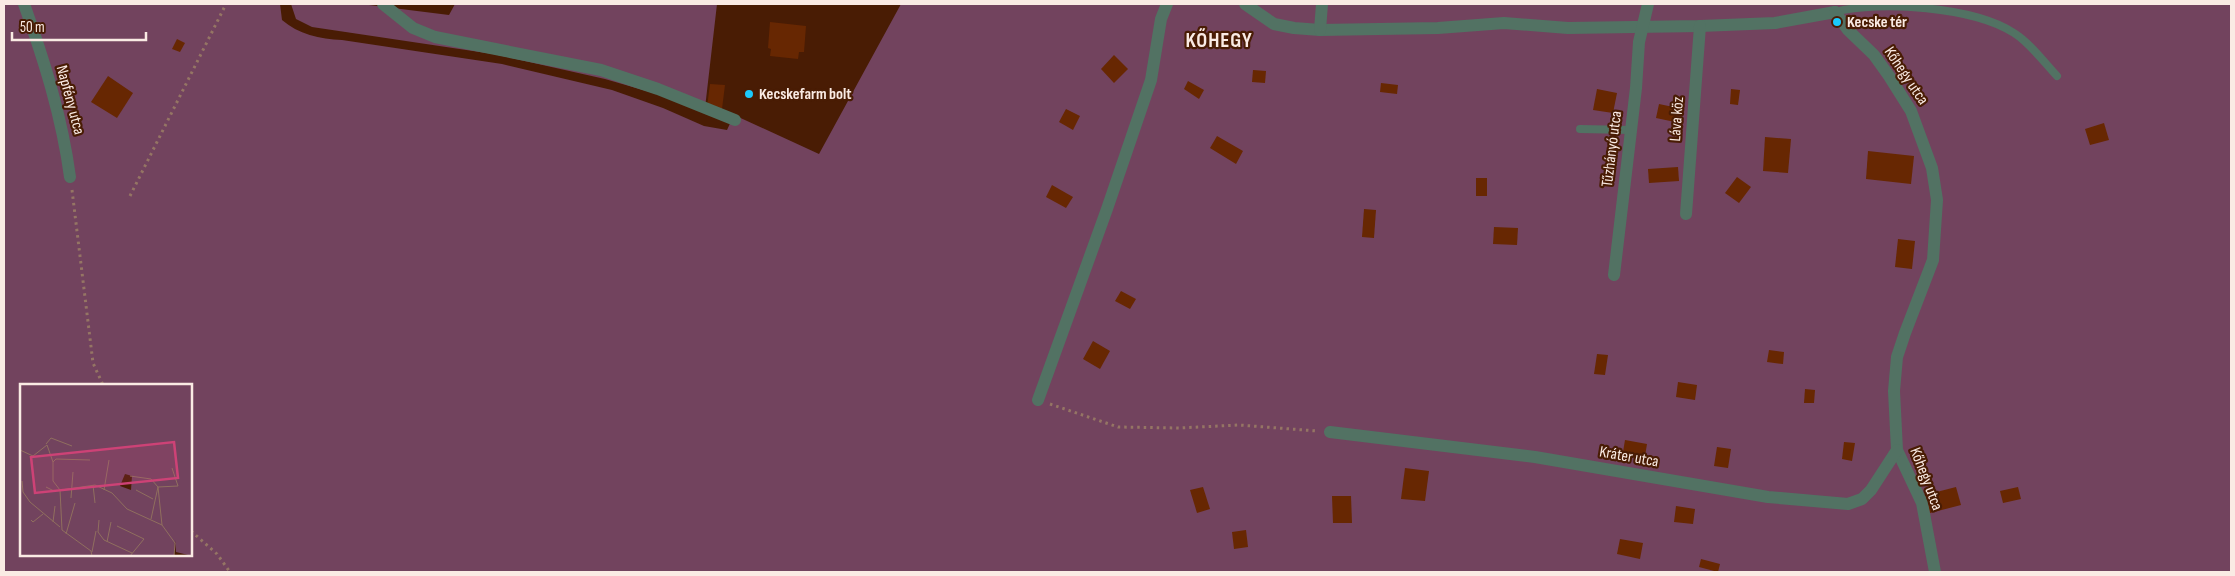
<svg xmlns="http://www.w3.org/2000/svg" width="2235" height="576" font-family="'Sofia Sans Condensed',sans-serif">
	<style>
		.green { fill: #72435e; fill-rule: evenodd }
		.building { fill: #672702 }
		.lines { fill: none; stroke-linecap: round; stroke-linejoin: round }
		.path { stroke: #957564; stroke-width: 3; stroke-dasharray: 2.5 4; stroke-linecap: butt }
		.lane { stroke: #527263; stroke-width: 8 }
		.street { stroke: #527263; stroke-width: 12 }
		.poi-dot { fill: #1bcafc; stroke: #491c04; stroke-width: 2 }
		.labels { text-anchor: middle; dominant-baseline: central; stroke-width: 4.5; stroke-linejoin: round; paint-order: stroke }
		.poi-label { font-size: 16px; font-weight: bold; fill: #faebe4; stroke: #491c04; text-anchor: start }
		.street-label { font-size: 16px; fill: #faebe4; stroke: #491c04 }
		.district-label { font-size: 21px; font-weight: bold; letter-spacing: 1px; fill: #faebe4; stroke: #491c04 }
		.inset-road { fill: none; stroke: #906f5e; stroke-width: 1 }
		.view { fill: #cd4276; fill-opacity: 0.15; stroke: #cd4276; stroke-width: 2.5 }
		.inset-edge { fill: none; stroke: #faebe4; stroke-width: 2.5 }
	</style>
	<rect width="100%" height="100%" fill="#491c04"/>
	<g class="green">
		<path d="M4,4H280L282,20C298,34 320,39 342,40L502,64L612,90L663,108L704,126L727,130L734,115L819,154L901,4H2231V572H4ZM21,385H191V555H21Z"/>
		<path d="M291,4H361L449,15L455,4H717L705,108L605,79L493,54L312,27L296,19Z"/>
	</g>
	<g class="building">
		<path d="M770,22L806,26L804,52H799L798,59L770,56L771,49L768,48Z"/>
		<path d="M177,39L185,43L180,52L172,49Z"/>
		<path d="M1114,55L1128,69L1114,83L1101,69Z"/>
		<path d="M1253,70L1266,71L1265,83L1252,82Z"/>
		<path d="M108,76L133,93L117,118L91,102Z"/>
		<path d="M1188,81L1204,90L1199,99L1184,89Z"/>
		<path d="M1381,83L1398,85L1397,94L1380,92Z"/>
		<path d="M710,84L725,85L722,109L707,107Z"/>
		<path d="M1597,89L1617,93L1613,113L1593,110Z"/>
		<path d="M1731,89L1740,90L1738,105L1730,104Z"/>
		<path d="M1659,104L1678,108L1675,122L1656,118Z"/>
		<path d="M1066,109L1080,116L1073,130L1059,122Z"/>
		<path d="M2104,123L2109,140L2090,145L2085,129Z"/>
		<path d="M1217,136L1243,151L1236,164L1210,148Z"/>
		<path d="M1765,137L1791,139L1788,173L1763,171Z"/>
		<path d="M1868,151L1914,156L1911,184L1866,179Z"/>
		<path d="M1678,167L1679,181L1649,183L1648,169Z"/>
		<path d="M1737,177L1751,187L1739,203L1725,193Z"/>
		<rect x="1476" y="178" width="11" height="18"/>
		<path d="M1052,185L1073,197L1066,208L1046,197Z"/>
		<path d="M1364,209L1376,210L1374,238L1362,237Z"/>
		<path d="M1494,227L1518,228L1517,245L1493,244Z"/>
		<path d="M1898,239L1915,241L1912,269L1895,267Z"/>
		<path d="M1121,291L1136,299L1130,309L1115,301Z"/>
		<path d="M1093,341L1110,351L1100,369L1083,359Z"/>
		<path d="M1769,350L1784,352L1783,364L1767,362Z"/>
		<path d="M1597,354L1608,355L1605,375L1594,374Z"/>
		<path d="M1678,382L1697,385L1695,400L1676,397Z"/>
		<path d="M1805,389L1815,390L1814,403H1804Z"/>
		<path d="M1625,440L1647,444L1645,456L1623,452Z"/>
		<path d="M1844,442L1855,443L1852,461L1842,459Z"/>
		<path d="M1717,447L1731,449L1728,468L1714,466Z"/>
		<path d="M1405,468L1429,471L1425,501L1401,499Z"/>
		<path d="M1203,487L1210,509L1197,513L1190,490Z"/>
		<path d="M1956,487L1961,505L1930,513L1925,495Z"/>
		<path d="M2018,487L2021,499L2003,503L2000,491Z"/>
		<path d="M1332,496H1351L1352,523H1333Z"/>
		<path d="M1676,506L1695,509L1693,524L1674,522Z"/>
		<path d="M1246,530L1248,547L1234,549L1232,532Z"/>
		<path d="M1620,539L1643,543L1640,559L1617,554Z"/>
		<path d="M1701,559L1720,564L1718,572L1699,567Z"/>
	</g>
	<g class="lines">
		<g class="path">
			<path d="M72,190L93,363L103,385"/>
			<path d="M130,196L226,4"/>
			<path d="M1050,404L1118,427L1179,428L1239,425L1317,431"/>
			<path d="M191,531L217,554L230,572"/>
		</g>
		<g class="lane">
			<path d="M1835,12C1880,0 1974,7 2014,33C2030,43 2044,62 2057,76"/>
			<path d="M1580,129L1631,130"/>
		</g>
		<g class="street">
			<path d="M24,4C44,60 62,117 70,177"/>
			<path d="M383,4L413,28L435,37L601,70L658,89L735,120"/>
			<path d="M1245,4L1274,24L1294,28L1320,30L1438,28L1504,23L1568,28L1700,26L1775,23L1835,12"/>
			<path d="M1835,12L1848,30L1874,55L1889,76L1911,111L1932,168L1937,200L1933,260L1905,333L1897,357L1894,391L1897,450L1922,503L1935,572"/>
			<path d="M1320,30L1322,4"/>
			<path d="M1686,214L1700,26"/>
			<path d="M1614,275L1636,88L1639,42L1648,4"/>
			<path d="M1038,400L1107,209L1151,80L1161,19L1167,4"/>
			<path d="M1330,432L1535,457L1768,497L1848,504L1862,499L1871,490L1897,450"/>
		</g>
	</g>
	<g class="poi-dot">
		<circle cx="1837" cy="22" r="5"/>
		<circle cx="749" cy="94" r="5"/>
	</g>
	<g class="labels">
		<g class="poi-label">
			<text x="1847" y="22">Kecske tér</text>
			<text x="759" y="94">Kecskefarm bolt</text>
		</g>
		<g class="street-label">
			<text transform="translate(1906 76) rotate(56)">Kőhegy utca</text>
			<text transform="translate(70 100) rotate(75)">Napfény utca</text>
			<text transform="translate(1677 119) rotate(-86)">Láva köz</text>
			<text transform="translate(1612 149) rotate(-83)">Tűzhányó utca</text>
			<text transform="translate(1629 457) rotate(10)">Kráter utca</text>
			<text transform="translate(1926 479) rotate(69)">Kőhegy utca</text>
		</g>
		<g class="district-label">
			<text x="1219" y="40">KŐHEGY</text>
		</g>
	</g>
	<g transform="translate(20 384)">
		<rect width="172" height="172" fill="#491c04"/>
		<path d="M0,0H172V172L156,168L155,156L154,172H0ZM105,90L112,92L111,106L100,102Z" fill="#72435e" fill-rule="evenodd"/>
		<path class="inset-road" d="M26,60L31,54L52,62M0,66L13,72L27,61L33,78V97L40,106M33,78L36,75L70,76M110,92L131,95L138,103L131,135M2,97L3,108L10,118L40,143M73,101L75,119M26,103L34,107L75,101L92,109L107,125L142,141L155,159L154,172M40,106L42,146L71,167L72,172M84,106L89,76M116,106L133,115M51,114L53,88M11,136L13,138L23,130M79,136L78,148L84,156L112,169M33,138L35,122M142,141L138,103L158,102L152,84M97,142L124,155L110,172M46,150L55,119M87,158L91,138M72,168L76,147"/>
		<path class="view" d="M154,58L158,94L15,109L11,73Z"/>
		<rect width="172" height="172" class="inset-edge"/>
	</g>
	<rect width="2235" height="576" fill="none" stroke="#faebe4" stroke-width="10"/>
	<path d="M12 32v8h134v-8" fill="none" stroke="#faebe4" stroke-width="2.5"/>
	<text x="20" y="32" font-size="15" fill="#faebe4" stroke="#491c04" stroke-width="4" paint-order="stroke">50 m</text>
</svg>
